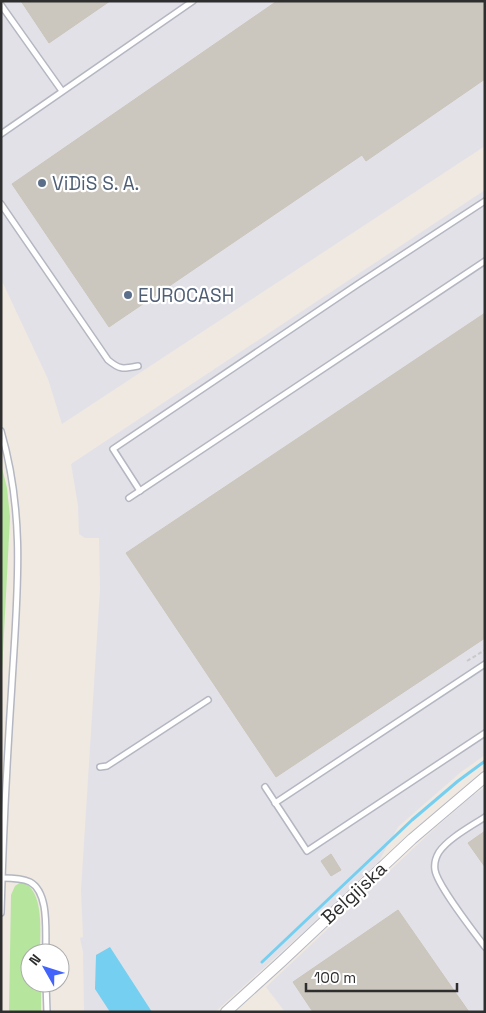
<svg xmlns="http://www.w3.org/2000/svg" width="486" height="1013" font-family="'Space Grotesk',sans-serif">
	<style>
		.industrial { fill: #e3e1e8 }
		.green { fill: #b6e59e }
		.water { fill: #75cff0 }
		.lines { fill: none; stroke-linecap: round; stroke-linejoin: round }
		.stream { stroke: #75cff0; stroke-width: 3 }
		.building { fill: #cbc7bf; stroke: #cbc5ba }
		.lane-casing { stroke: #b4b7c1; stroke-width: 8 }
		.street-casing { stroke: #b4b7c1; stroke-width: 12 }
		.path { stroke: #c9c9c9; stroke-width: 2; stroke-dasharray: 4 2.5; stroke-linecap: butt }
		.lane { stroke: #fff; stroke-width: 5 }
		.street { stroke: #fff; stroke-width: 10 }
		.service-dot { fill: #5c6f8a; stroke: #fff; stroke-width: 2 }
		.labels { text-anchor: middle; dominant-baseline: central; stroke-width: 4.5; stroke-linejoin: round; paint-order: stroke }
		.service-label { font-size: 19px; fill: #4e5e75; stroke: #fff; text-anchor: start }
		.street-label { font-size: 19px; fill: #2e2e2e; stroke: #fff }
	</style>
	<rect width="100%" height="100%" fill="#efe9e1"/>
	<g class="industrial">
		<path d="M1,1H485V146L62,424L48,379L1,279Z"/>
		<path d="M485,190V755L461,772L398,827L379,861L306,930L215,1012H84L83,952L80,938L83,937L81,890L100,589L99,538H85L79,534L78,505L71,464Z"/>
		<path d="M485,787V1012H285L266,987L432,831L472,796Z"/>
	</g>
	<g class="green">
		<path d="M1,464L7,488L10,517L1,691Z"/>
		<path d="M21,882C45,888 40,934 40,953H30V983H41V1012H9L11,895L15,886Z"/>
	</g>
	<path class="water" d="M110,947L152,1012H110L95,989L96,955Z"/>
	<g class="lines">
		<path class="stream" d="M262,962L412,820L458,781L485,761"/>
	</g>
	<g class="building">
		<path d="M21,1H110L49,43Z"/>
		<path d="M277,1H485V79L366,161L362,155L109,327L12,184Z"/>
		<path d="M485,313V638L276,777L126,553Z"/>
		<path d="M485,831V867L468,843Z"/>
		<path d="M331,854L341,870L331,876L321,861Z"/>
		<path d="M398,910L469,1012H313L293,982Z"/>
	</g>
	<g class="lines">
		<defs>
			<g id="lane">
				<path d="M1,5L62,91"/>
				<path d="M1,134L193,1"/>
				<path d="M1,204L108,360C120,370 123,369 138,366"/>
				<path d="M1,431C26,517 17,596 12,683C7,759 3,836 1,913"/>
				<path d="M140,491L113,449L358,284L485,201"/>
				<path d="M129,498L485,261"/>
				<path d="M100,767L107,766L208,700"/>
				<path d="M265,787L307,851L485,733"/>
				<path d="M275,803L485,664"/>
				<path d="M485,817C470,827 449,838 439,852C436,857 434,864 435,870C437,885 474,932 485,947"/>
				<path d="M2,878C11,878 22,878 30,882C50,893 45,933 46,953"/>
				<path d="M46,983L47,1012"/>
			</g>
			<path id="street" d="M226,1012L281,962L412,839L485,777"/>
		</defs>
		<use href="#lane" class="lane-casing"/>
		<use href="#street" class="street-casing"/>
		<path class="path" d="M467,661L485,650"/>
		<use href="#lane" class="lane"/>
		<use href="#street" class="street"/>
	</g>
	<g class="service-dot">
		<circle cx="42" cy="183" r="5"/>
		<circle cx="128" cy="295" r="5"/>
	</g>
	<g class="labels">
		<g class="service-label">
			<text x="52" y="183">ViDiS S. A.</text>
			<text x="138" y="295">EUROCASH</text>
		</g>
		<g class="street-label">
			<text transform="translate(354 893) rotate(-43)">Belgijska</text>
		</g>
	</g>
	<rect width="486" height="1013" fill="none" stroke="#2e2e2e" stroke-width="5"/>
	<g transform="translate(45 968) rotate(309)"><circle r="24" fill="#ffffff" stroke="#ababab"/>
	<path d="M0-4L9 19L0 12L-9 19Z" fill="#4264fb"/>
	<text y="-8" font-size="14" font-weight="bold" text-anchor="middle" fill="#2e2e2e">N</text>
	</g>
	<path d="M306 983v8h151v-8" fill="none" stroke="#2e2e2e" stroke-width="2.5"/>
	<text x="314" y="983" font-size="15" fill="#2e2e2e" stroke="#ffffff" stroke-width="4" paint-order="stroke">100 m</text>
</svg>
